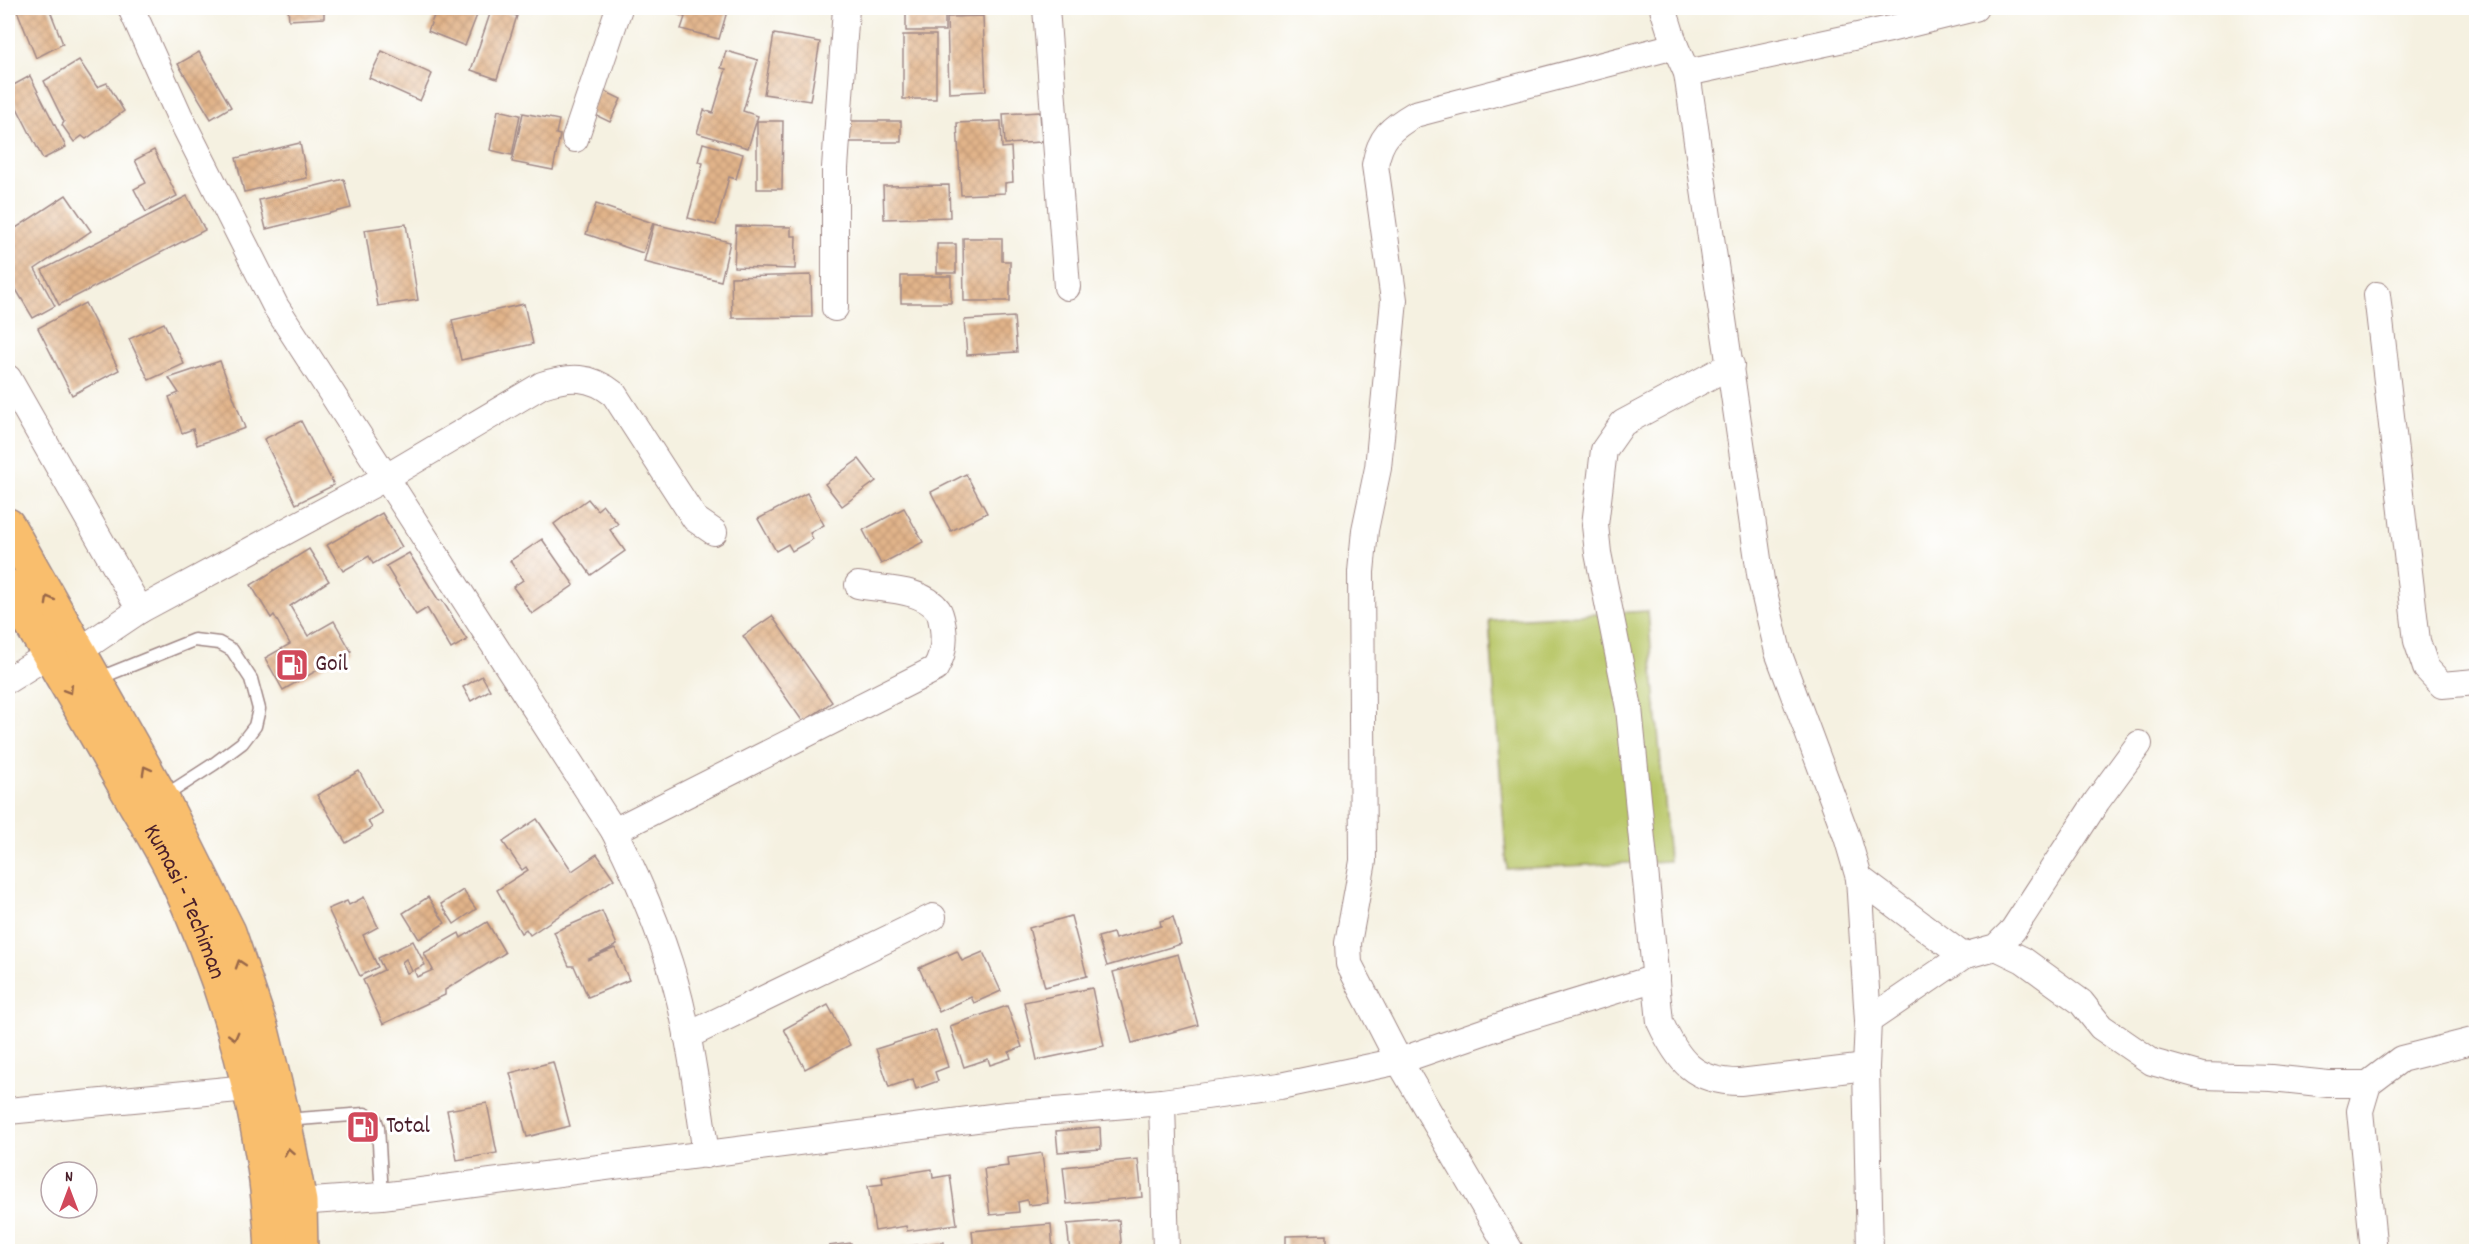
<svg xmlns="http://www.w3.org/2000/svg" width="2484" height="1259" font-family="Dekko,sans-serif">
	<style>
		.garden { fill: #b9c769; stroke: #82734a; stroke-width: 1.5 }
		.building { fill: url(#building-cross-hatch); fill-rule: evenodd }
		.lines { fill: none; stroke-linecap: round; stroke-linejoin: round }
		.service-casing { stroke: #a08886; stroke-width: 15 }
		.minor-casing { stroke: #a08886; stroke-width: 28 }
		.trunk-casing { stroke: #a08886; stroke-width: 36 }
		.service { stroke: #fff; stroke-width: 12 }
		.minor { stroke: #fff; stroke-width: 26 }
		.trunk { stroke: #f9be6d; stroke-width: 33 }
		.oneway { stroke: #996749 }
		.labels { text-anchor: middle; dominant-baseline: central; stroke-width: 6; stroke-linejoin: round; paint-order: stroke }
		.poi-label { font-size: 24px; fill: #4a1f2b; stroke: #fff; text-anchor: start }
		.street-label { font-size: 24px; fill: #4a1f2b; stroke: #fff }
	</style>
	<defs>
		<pattern id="building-cross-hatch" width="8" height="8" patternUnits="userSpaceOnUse" patternTransform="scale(1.5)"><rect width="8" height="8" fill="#e1b48a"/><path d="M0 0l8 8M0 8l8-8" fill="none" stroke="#c39a77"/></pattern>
	</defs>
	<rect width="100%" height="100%" fill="#fff"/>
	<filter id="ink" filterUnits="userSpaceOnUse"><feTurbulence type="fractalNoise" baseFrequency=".0167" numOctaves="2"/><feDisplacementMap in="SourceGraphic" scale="12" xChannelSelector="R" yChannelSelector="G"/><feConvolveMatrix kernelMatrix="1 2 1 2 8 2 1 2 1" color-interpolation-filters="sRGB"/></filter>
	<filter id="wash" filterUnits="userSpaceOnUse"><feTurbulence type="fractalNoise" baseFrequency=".008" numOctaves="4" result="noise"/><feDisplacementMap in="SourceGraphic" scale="24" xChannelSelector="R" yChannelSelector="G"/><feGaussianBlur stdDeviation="1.35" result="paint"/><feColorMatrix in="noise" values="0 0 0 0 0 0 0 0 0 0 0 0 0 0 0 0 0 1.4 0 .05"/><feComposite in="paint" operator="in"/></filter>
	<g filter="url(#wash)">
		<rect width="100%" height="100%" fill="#f5f1e1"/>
		<path class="garden" d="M1648,611L1669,861L1507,869L1489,620Z"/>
		<g id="blocks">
			<g class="building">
				<path d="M16,8H49L63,44L36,58Z"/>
				<path d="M288,8H324V18L289,20Z"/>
				<path d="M437,8H458L477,15L465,46L428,31Z"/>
				<path d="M492,8L517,16L497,79L471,70Z"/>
				<path d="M678,8H728L719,39L681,29L685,17L676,14Z"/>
				<rect x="906" y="8" width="39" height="23"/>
				<path d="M983,16L986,91L949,93L947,17Z"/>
				<path d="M774,34L820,42L810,101L764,94Z"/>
				<rect x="903" y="35" width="33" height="64"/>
				<path d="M382,51L432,74L420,101L369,78Z"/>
				<path d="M726,51L758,60L743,111L758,116L748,148L697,133L704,110L713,113L726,69L721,68Z"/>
				<path d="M199,52L231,107L211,119L178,64Z"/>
				<path d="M79,60L97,87L107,83L124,111L86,139L82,136L74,142L62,125L64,122L44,81Z"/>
				<path d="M30,76L66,147L43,159L8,90V88Z"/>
				<path d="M600,89L621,99L610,122L589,112Z"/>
				<path d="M498,110L520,115L512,155L490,150Z"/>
				<path d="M1040,112L1042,142L1005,144L1003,114Z"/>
				<path d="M523,113L559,120L556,134L560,135L553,170L512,162Z"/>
				<path d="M757,121H783L782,189H757Z"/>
				<rect x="844" y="121" width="57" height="21"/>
				<path d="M1001,121L1002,148L1011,147L1013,182L1005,183V193L961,195L957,123Z"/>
				<path d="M300,143L307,178L244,192L236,158Z"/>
				<path d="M703,143L743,154L736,179L729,177L716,225L688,218L703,163L698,162Z"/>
				<path d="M154,150L177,196L146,212L134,189L146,183L135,160Z"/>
				<path d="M344,179L351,208L266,229L259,200Z"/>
				<path d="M949,185L950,217L884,219L883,186Z"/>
				<path d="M66,195L91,231L35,269L55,306L33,318L8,276V221L13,230Z"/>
				<path d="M187,196L205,230L59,305L42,270Z"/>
				<path d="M596,204L653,223L643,253L586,234Z"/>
				<path d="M406,224L418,300L378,306L365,230Z"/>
				<path d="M654,224L730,242L721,281L644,262Z"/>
				<path d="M736,226L791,227V236H796L795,269L734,267Z"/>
				<path d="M963,238H1002V261H1010V301H964Z"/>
				<rect x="937" y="244" width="19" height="29"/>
				<path d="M811,275L812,317L732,318L731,277Z"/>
				<rect x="901" y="276" width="50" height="27"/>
				<path d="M85,303L119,370L72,395L38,328Z"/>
				<path d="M524,304L533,344L461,360L452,320Z"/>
				<path d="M1014,317L1017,352L967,355L964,320Z"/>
				<path d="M164,323L184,364L149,380L129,339Z"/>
				<path d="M220,361L245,428L197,445L193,429L182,433L169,397L179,393L169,378Z"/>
				<path d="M301,421L334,485L296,504L264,439Z"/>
				<path d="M859,459L876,481L842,506L825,484Z"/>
				<path d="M966,474L987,513L951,531L931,492Z"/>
				<path d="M807,493L824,525L810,533L813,539L792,551L788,544L776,551L758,519Z"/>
				<path d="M588,499L597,510L603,505L618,524L610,530L625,551L591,575L554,524Z"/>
				<path d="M904,508L923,542L881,564L863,530Z"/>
				<path d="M382,513L402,547L373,564L369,556L343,571L327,545Z"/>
				<path d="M542,539L574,585L532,614L513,587L523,580L510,561Z"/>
				<path d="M309,549L329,581L290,606L308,636L334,621L351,651L283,690L265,658L290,644L274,615L271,618L251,585Z"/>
				<path d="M409,553L439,601L442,600L467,640L451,649L427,608L416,615L386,566Z"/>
				<path d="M772,616L832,702L803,722L743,636Z"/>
				<path d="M482,676L490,690L471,701L463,687Z"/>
				<path d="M359,771L382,813L368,821L372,828L346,843L317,795Z"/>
				<path d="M537,819L572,871L597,854L614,879L530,935L526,929L521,933L497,890L528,870L526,867L522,870L503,842Z"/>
				<path d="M463,890L476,909L454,924L441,904Z"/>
				<path d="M364,897L378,927L363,935L378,967L360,976L328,909L347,901L349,905Z"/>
				<path d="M428,897L445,923L419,939L403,913Z"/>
				<path d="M602,911L617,945L587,960L615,948L629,980L588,997L574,966H569L554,932Z"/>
				<path d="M1071,916L1087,976L1045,987L1029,928Z"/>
				<path d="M1173,917L1181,944L1107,966L1098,937L1113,933L1115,939L1161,926L1160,921Z"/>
				<path d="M487,922L505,953L445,990V995L383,1024L363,980L384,970L378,958L413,941L425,965L414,970L417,977L433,970L424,953L459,933L461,938ZM406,959L412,971L407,973L402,962Z"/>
				<path d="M957,951L962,961L983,952L1001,991L974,1003L971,997L939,1012L919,968Z"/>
				<path d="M1178,954L1198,1025L1132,1043L1113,972Z"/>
				<path d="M1092,988L1104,1046L1037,1060L1024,1002Z"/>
				<path d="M828,1005L850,1045L805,1069L784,1029Z"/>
				<path d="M1007,1006L1022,1047L1009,1052L1011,1058L990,1065L988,1059L964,1067L950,1026Z"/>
				<path d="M936,1030L948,1067L935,1072L938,1081L916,1089L913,1079L889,1087L876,1049Z"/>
				<path d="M553,1062L570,1126L527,1137L510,1073Z"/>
				<path d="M487,1103L497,1153L457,1160L447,1110Z"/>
				<path d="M1100,1127L1101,1149L1058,1152L1056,1131Z"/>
				<path d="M1042,1153L1048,1203L1028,1205L1027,1200L1018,1202L1019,1212L990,1215L984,1169L1008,1166L1007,1158Z"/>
				<path d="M1138,1159L1142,1197L1067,1204L1063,1167Z"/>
				<path d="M932,1169L933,1178L950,1175L957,1224L907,1231L906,1226L875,1231L868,1186L883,1184L882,1177Z"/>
				<path d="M1119,1220L1122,1252H1070L1067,1224Z"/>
				<path d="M1051,1224L1053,1252H974L972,1231Z"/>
				<path d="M1327,1235V1252H1286V1236Z"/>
				<path d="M944,1242L945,1252H903L902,1247Z"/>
				<path d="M851,1243L853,1252H829V1246Z"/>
			</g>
		</g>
	</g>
	<g filter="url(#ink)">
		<use href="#blocks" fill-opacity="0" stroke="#a08886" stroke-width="1.5"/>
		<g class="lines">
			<defs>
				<g id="service">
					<path d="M97,679L194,640L219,643L232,650L251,679L259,709L255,726L242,743L214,764L163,797"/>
					<path d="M285,1120L365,1114L375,1119L378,1127L382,1196"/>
				</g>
				<g id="minor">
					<path d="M131,8L179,115L276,307L614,831C641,885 666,942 680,1001C692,1052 699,1104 706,1155"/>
					<path d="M1046,8L1067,287"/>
					<path d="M1663,8L1675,46L1687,73L1761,580L1778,652L1847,837L1859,878L1868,1021L1866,1067L1870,1252"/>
					<path d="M1687,73L1890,29L1975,8"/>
					<path d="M575,139L619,8"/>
					<path d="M2377,295L2417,641L2426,668L2442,685L2476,682"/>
					<path d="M835,308V168L846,8"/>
					<path d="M1731,365L1623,423L1604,450L1595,525L1598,553L1629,708L1660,1022C1678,1061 1694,1082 1740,1082L1866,1067"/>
					<path d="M8,378L140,610"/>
					<path d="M79,651L140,610L385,478L542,385C570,376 590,375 614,394L695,519L714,532"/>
					<path d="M8,680L48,655"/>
					<path d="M614,831L935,669C943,656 945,643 943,628C942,623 941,614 938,610C922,588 883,590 858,585"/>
					<path d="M1859,878L1963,956"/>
					<path d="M1996,947L2023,960L2081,1002L2101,1027L2152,1062L2202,1076L2272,1078L2328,1084H2368"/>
					<path d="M1868,1021L1963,956L1996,947L2013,930L2097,801L2139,744"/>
					<path d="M687,1036L933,917"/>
					<path d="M1162,1102L1166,1252"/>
					<path d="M8,1111L248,1088"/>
					<path d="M284,1203L382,1196L1007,1115L1162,1102L1280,1086L1399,1061L1512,1022L1656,978"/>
					<path d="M1511,1252L1399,1061L1349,964L1348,943L1363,861L1361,572L1365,530L1378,468L1394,300L1375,165C1380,137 1391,128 1415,114L1675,46"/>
					<path d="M2374,1252L2360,1111L2368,1084L2401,1059L2476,1040"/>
				</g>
				<g id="trunk">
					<path d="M8,525L162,798L229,932L262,1030L284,1120L300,1202L301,1252"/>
					<path id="s1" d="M8,586C47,650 85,716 122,781C138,810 156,839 171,868C227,983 267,1124 272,1252"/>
				</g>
			</defs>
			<use href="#service" class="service-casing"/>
			<use href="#minor" class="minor-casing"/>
			<use href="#trunk" class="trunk-casing"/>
			<use href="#service" class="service"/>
			<use href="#minor" class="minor"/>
			<use href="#trunk" class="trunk"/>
		</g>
		<defs><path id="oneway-chevron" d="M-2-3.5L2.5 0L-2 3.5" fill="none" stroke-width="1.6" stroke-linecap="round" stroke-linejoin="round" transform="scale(1.5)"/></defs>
		<g class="oneway">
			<use href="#oneway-chevron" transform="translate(49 600) rotate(-119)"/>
			<use href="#oneway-chevron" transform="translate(69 690) rotate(59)"/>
			<use href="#oneway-chevron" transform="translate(146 770) rotate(-119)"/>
			<use href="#oneway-chevron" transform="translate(240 964) rotate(-108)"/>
			<use href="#oneway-chevron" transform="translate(234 1036) rotate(75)"/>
			<use href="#oneway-chevron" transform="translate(289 1152) rotate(-100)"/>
		</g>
	</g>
	<defs>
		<symbol id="fuel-square" viewBox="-11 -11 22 22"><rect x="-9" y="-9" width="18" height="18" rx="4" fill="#d1495b" stroke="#fff"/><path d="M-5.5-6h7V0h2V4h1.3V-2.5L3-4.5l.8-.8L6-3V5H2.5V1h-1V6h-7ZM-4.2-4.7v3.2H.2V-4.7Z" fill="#fff"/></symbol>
	</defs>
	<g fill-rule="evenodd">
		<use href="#fuel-square" x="273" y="646" width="38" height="38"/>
		<use href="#fuel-square" x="344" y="1108" width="38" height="38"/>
	</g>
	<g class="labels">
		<g class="poi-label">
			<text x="315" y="665">Goil</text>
			<text x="386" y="1127">Total</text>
		</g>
		<g class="street-label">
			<text stroke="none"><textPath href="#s1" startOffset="362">Kumasi - Techiman</textPath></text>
		</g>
	</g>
	<rect width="2484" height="1259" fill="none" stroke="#fff" stroke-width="30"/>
	<g transform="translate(69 1190)"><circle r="28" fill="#ffffff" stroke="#b7a5aa" stroke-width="1.5"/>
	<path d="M0-4.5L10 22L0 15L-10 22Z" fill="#d1495b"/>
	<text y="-9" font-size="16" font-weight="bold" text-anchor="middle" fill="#4a1f2b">N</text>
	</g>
</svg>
